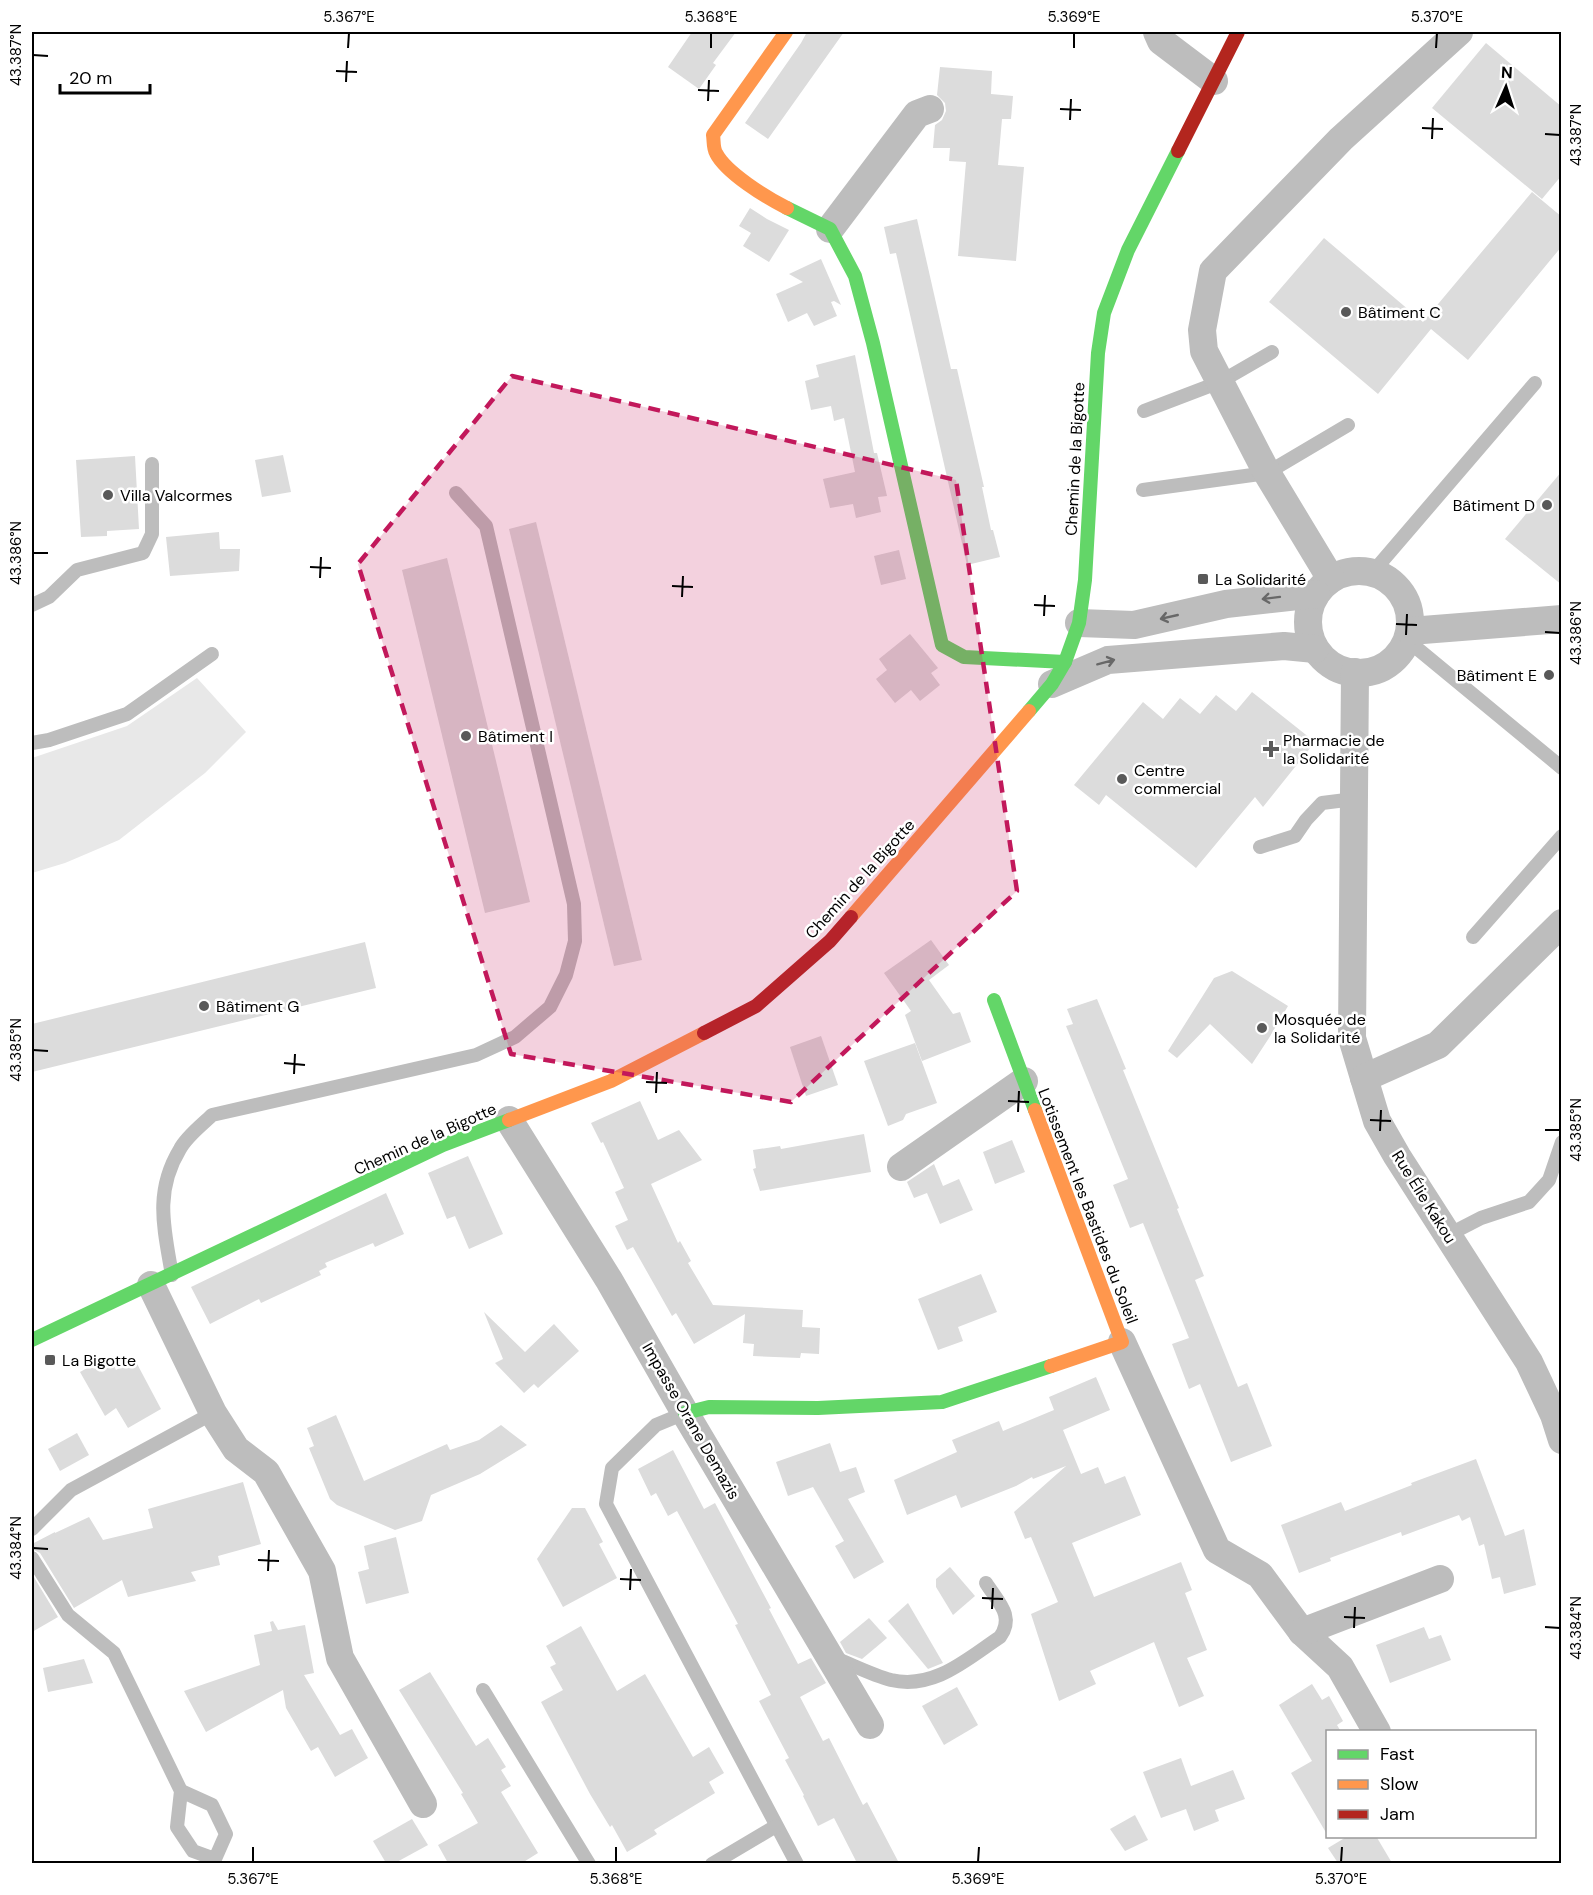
<svg xmlns="http://www.w3.org/2000/svg" width="1593" height="1895" font-family="'DM Sans',sans-serif">
	<style>
		.green { fill: #e8e8e8 }
		.building { fill: #dcdcdc }
		.lines { fill: none; stroke-linecap: round; stroke-linejoin: round }
		.lane { stroke: #bdbdbd; stroke-width: 14 }
		.street { stroke: #bdbdbd; stroke-width: 28 }
		.fast { stroke: #63d668; stroke-width: 14 }
		.slow { stroke: #ff974d; stroke-width: 14 }
		.jam { stroke: #b3261e; stroke-width: 14 }
		.oneway { stroke: #686868 }
		.marked { fill: #c2185b; fill-opacity: 0.2; stroke: #c2185b; stroke-width: 4.5; stroke-dasharray: 12 8; stroke-linejoin: round }
		.ticks { fill: none; stroke: #000; stroke-width: 2 }
		.poi-dot { fill: #595959; stroke: #fff; stroke-width: 2 }
		.labels { text-anchor: middle; dominant-baseline: central; stroke-width: 5; stroke-linejoin: round; paint-order: stroke }
		.poi-label { font-size: 16px; fill: #000; stroke: #fff; text-anchor: start }
		.street-label { font-size: 16px; fill: #000; stroke: #fff }
		.neatline { fill: none; stroke: #000; stroke-width: 2 }
		.ticks-label { font-size: 15px; text-anchor: middle; fill: #000 }
	</style>
	<rect width="100%" height="100%" fill="#fff"/>
	<path class="green" d="M197,678L246,732L205,773L119,840L65,863L32,873V758L127,726Z"/>
	<g class="building">
		<path d="M692,32H736L713,63L716,65L699,89L668,67Z"/>
		<path d="M807,32H844L768,139L745,123L801,43Z"/>
		<path d="M1486,43L1562,107V175L1542,199L1432,108Z"/>
		<path d="M940,67L992,71L991,94L1013,96L1011,119H1002L998,165L1024,167L1016,261L958,256L966,162L949,161L950,148H933L935,125L942,120L946,111L945,103L937,95Z"/>
		<path d="M1532,192L1562,217V246L1468,360L1431,329L1378,394L1269,302L1324,238L1423,322Z"/>
		<path d="M750,208L767,219L789,230L769,262L743,246L751,233L739,226Z"/>
		<path d="M917,219L951,369H957L984,487H982L991,530H993L1000,557L967,565L896,253L890,254L884,227Z"/>
		<path d="M821,259L841,305L834,301L831,302L837,316L814,326L807,313L788,322L776,294L803,282L789,274Z"/>
		<path d="M855,355L874,453H877L887,496L878,497L881,512L856,518L853,504L830,508L823,479L855,472L844,418L834,421L831,406L811,410L805,381L819,377L816,365Z"/>
		<path d="M283,455L291,492L262,497L255,460Z"/>
		<path d="M135,456L139,529L107,531V536L81,537L76,460Z"/>
		<path d="M1562,471V585L1505,539Z"/>
		<path d="M536,522L642,960L614,966L509,529Z"/>
		<path d="M219,532L220,549H240L239,571L170,576L166,537Z"/>
		<path d="M899,550L906,579L881,585L874,556Z"/>
		<path d="M447,558L530,902L485,913L402,570Z"/>
		<path d="M910,634L938,668L931,673L940,685L920,701L911,690L895,703L876,679L887,670L879,659Z"/>
		<path d="M1252,692L1315,742L1263,807L1255,797L1196,868L1106,795L1099,805L1074,785L1143,702L1163,719L1180,698L1200,714L1216,695L1236,711Z"/>
		<path d="M931,940L949,965L929,980L953,1014L960,1012L971,1042L922,1061L905,1015L911,1011L884,973Z"/>
		<path d="M365,942L376,988L32,1072V1024Z"/>
		<path d="M1232,971L1288,1006L1269,1038L1252,1064L1210,1024L1177,1058L1168,1051L1214,978Z"/>
		<path d="M1097,999L1126,1069L1123,1070L1179,1208L1177,1209L1204,1276L1195,1280L1238,1387L1247,1383L1272,1446L1231,1462L1200,1384L1189,1389L1172,1344L1189,1338L1143,1223L1130,1228L1113,1185L1128,1179L1066,1026L1073,1024L1067,1009Z"/>
		<path d="M821,1036L838,1085L806,1096L790,1047Z"/>
		<path d="M915,1043L937,1103L906,1114L903,1120L888,1126L864,1061Z"/>
		<path d="M640,1101L658,1140L679,1130L702,1160L651,1184L678,1243L680,1241L691,1261L688,1263L713,1305L803,1310L802,1327L820,1328L819,1354L801,1353L800,1358L753,1356L754,1344L743,1343L745,1314L694,1344L676,1313L672,1316L633,1247L627,1250L615,1226L628,1220L615,1192L624,1188L603,1142L601,1143L591,1123Z"/>
		<path d="M864,1134L871,1172L760,1191L753,1169L756,1168L753,1150L780,1146L781,1149Z"/>
		<path d="M1012,1140L1025,1172L995,1184L983,1152Z"/>
		<path d="M468,1156L503,1234L469,1249L455,1216L447,1219L428,1173Z"/>
		<path d="M934,1164L943,1186L959,1179L973,1210L940,1224L927,1193L914,1198L907,1182Z"/>
		<path d="M386,1193L404,1234L375,1247L373,1243L325,1263L327,1267L319,1271L321,1275L261,1303L259,1299L210,1324L191,1287Z"/>
		<path d="M981,1274L997,1312L958,1327L963,1341L938,1350L918,1299Z"/>
		<path d="M484,1312L525,1352L554,1324L579,1351L538,1388L534,1384L524,1393L495,1363L503,1359Z"/>
		<path d="M109,1356L116,1370L135,1360L161,1409L128,1428L116,1408L105,1416L80,1372Z"/>
		<path d="M1096,1377L1110,1410L1063,1430L1081,1474L1098,1467L1105,1484L1125,1476L1141,1515L1072,1543L1094,1597L1181,1562L1192,1590L1185,1593L1207,1650L1187,1658L1204,1696L1179,1707L1154,1642L1090,1671L1096,1684L1059,1701L1031,1614L1058,1602L1031,1537L1025,1539L1014,1512L1066,1466L1033,1479L1032,1477L1016,1486L961,1508L956,1495L907,1515L894,1480L957,1452L952,1440L999,1421L1003,1431L1054,1410L1049,1397Z"/>
		<path d="M336,1415L364,1481L447,1444L450,1450L479,1440L501,1425L527,1445L480,1474L431,1495L422,1521L395,1530L337,1505L330,1499L309,1448L314,1446L307,1428Z"/>
		<path d="M77,1433L89,1455L60,1471L48,1449Z"/>
		<path d="M830,1443L840,1472L856,1467L865,1492L848,1499L884,1562L854,1579L835,1546L844,1541L813,1487L788,1496L776,1462Z"/>
		<path d="M673,1450L704,1509L715,1503L771,1608L769,1609L798,1664L811,1658L826,1683L800,1697L823,1741L829,1738L863,1805L867,1802L899,1863H857L834,1818L818,1826L803,1796L804,1795L785,1760L789,1758L759,1701L771,1695L735,1625L738,1624L677,1511L668,1516L656,1493L651,1496L638,1469Z"/>
		<path d="M1476,1459L1505,1536L1524,1529L1536,1585L1504,1594L1500,1577L1492,1579L1484,1544L1479,1546L1470,1517L1462,1521L1459,1515L1402,1536L1401,1532L1330,1558L1331,1561L1299,1573L1281,1525L1341,1502L1345,1511L1412,1485L1411,1483Z"/>
		<path d="M243,1482L261,1544L218,1556L220,1565L191,1572L196,1581L128,1597L122,1580L74,1608L40,1553L32,1549V1544L55,1532V1533L89,1517L103,1540L153,1528L148,1509Z"/>
		<path d="M572,1508H585L603,1542L599,1544L617,1578L563,1607L537,1559Z"/>
		<path d="M396,1537L409,1593L366,1604L358,1572L369,1569L364,1546Z"/>
		<path d="M950,1567L975,1596L953,1615L936,1587V1579Z"/>
		<path d="M32,1574L58,1617L32,1632Z"/>
		<path d="M908,1603L943,1663L928,1669L888,1621Z"/>
		<path d="M869,1618L887,1638L862,1659L846,1653L840,1642Z"/>
		<path d="M273,1621L278,1630L305,1625L314,1673L304,1675L340,1735L352,1729L368,1758L335,1777L318,1747L311,1751L286,1708L283,1690L206,1732L184,1691L260,1665L254,1635L272,1631L270,1622Z"/>
		<path d="M581,1626L617,1691L645,1674L693,1757L709,1747L724,1773L709,1782L715,1793L654,1830L657,1834L627,1852L612,1825L610,1827L590,1794L541,1702L563,1690L550,1667L556,1664L546,1646Z"/>
		<path d="M1424,1627L1429,1639L1441,1635L1451,1660L1390,1683L1376,1645Z"/>
		<path d="M84,1659L93,1683L48,1692L43,1668Z"/>
		<path d="M430,1672L476,1746L488,1738L506,1767L501,1770L511,1786L501,1792L538,1853L522,1863H448L438,1845L478,1823L461,1794L463,1793L399,1690Z"/>
		<path d="M1312,1684L1322,1700L1329,1696L1343,1721L1337,1725L1340,1730L1328,1731V1836L1291,1773L1312,1761L1279,1705Z"/>
		<path d="M957,1687L978,1725L944,1745L922,1706Z"/>
		<path d="M1181,1758L1191,1786L1233,1770L1245,1799L1215,1810L1219,1821L1194,1831L1186,1809L1161,1818L1143,1772Z"/>
		<path d="M1135,1815L1148,1840L1125,1851L1110,1829Z"/>
		<path d="M412,1819L428,1845L395,1863H386L373,1841Z"/>
		<path d="M1348,1836H1376L1392,1863H1338L1328,1848Z"/>
	</g>
	<g class="lines">
		<g class="lane">
			<path d="M1144,411L1220,382L1272,352"/>
			<path d="M1143,490L1267,473L1348,425"/>
			<path d="M1372,573L1535,383"/>
			<path d="M32,605L49,597L77,570L143,553L152,534V464"/>
			<path d="M1407,640L1562,768"/>
			<path d="M32,743L49,740L127,714L212,654"/>
			<path d="M1260,847L1295,836L1306,820L1322,803L1354,799"/>
			<path d="M1473,937L1562,836"/>
			<path d="M1448,1235L1481,1218L1529,1202L1549,1180L1562,1142"/>
			<path d="M172,1275C164,1228 154,1192 180,1149C187,1136 202,1125 212,1115L476,1055L515,1037L550,1007L566,975L575,941L574,904L486,526L456,493"/>
			<path d="M685,1413L656,1425L612,1468L606,1504L797,1864"/>
			<path d="M32,1529L71,1490L213,1413"/>
			<path d="M32,1558L68,1615L114,1653L181,1791L177,1827L193,1851L215,1859L226,1834L212,1805L181,1791"/>
			<path d="M835,1658C853,1665 872,1675 891,1680C934,1690 967,1659 1000,1637C1015,1616 998,1602 986,1583"/>
			<path d="M483,1690L589,1864"/>
			<path d="M712,1864L776,1826"/>
		</g>
		<g class="street">
			<path d="M1157,32L1161,41L1214,81"/>
			<path d="M830,229L917,114L930,109"/>
			<circle cx="1359" cy="622" r="51"/>
			<path d="M1331,579L1267,473L1204,351L1202,330L1213,271L1341,139L1459,32"/>
			<path d="M1079,623L1134,625L1226,604L1316,594"/>
			<path d="M1410,631L1562,619"/>
			<path d="M1355,672L1352,1038L1364,1078"/>
			<path d="M1052,684L1108,660L1284,646L1315,649"/>
			<path d="M1562,923L1438,1045L1364,1078L1377,1121L1397,1156L1529,1362L1554,1415L1562,1440"/>
			<path d="M509,1120L609,1280L685,1413L870,1725"/>
			<path d="M901,1167L1024,1081"/>
			<path d="M151,1285L213,1413L236,1449L266,1472L322,1571L340,1658L423,1804"/>
			<path d="M1122,1342L1217,1550L1260,1575L1302,1632L1340,1667L1377,1732"/>
			<path d="M1302,1632L1440,1579"/>
		</g>
		<g class="fast">
			<path d="M787,208L830,229L855,276L873,343L942,645L964,657L1065,662"/>
			<path d="M1029,711L1052,684L1065,662L1079,623L1085,580L1098,353L1104,313L1128,250L1178,151"/>
			<path d="M994,1000L1035,1110"/>
			<path d="M32,1340L443,1145L509,1120"/>
			<path d="M685,1413L709,1407L818,1408L942,1402L1051,1366"/>
		</g>
		<g class="slow">
			<path d="M786,32L713,135C714,141 713,148 716,153C726,173 767,198 787,208"/>
			<path d="M851,917L1029,711"/>
			<path d="M1035,1110L1122,1342L1051,1366"/>
			<path d="M509,1120L611,1081L704,1033"/>
		</g>
		<g class="jam">
			<path d="M1178,151L1238,32"/>
			<path d="M704,1033L756,1006L830,941L851,917"/>
		</g>
	</g>
	<defs><path id="oneway-shaft" d="M-6 0H5M1.5-3L5.5 0L1.5 3" fill="none" stroke-width="1.6" stroke-linecap="round" stroke-linejoin="round" transform="scale(1.5)"/></defs>
	<g class="oneway">
		<use href="#oneway-shaft" transform="translate(1271 598) rotate(173)"/>
		<use href="#oneway-shaft" transform="translate(1169 617) rotate(167)"/>
		<use href="#oneway-shaft" transform="translate(1106 662) rotate(-15)"/>
	</g>
	<path class="marked" d="M512,376L956,480L1017,891L791,1102L511,1054L358,564Z"/>
	<path class="ticks" d="M348,48L349,33M711,48V33M1074,48V33M1436,48L1437,33M33,55L48,56M336,71L357,72M346,82L347,61M698,90L719,91M708,101L709,80M1060,109L1081,110M1070,120L1071,99M1422,128L1443,129M1545,134L1560,135M1432,139L1433,118M33,553H48M310,567L331,568M320,578L321,557M672,586L693,587M682,597L683,576M1034,605L1055,606M1044,616L1045,595M1396,624L1417,625M1545,632L1560,633M1406,635L1407,614M33,1050L48,1051M284,1063L305,1065M294,1074L295,1054M646,1082L667,1083M656,1093L657,1072M1008,1101L1029,1102M1018,1112L1019,1091M1370,1120L1391,1121M1545,1130H1560M1380,1131L1381,1110M33,1548L48,1549M258,1560L279,1561M268,1571L269,1550M620,1579L641,1580M630,1590L631,1569M982,1598L1003,1599M992,1609L993,1588M1344,1617L1365,1618M1545,1627L1560,1628M1354,1628L1355,1607M253,1862V1847M616,1862V1847M978,1862L979,1847M1341,1862L1342,1847"/>
	<g class="poi-dot">
		<circle cx="1346" cy="312" r="6"/>
		<circle cx="108" cy="495" r="6"/>
		<circle cx="1547" cy="505" r="6"/>
		<rect x="1197" y="573" width="12" height="12" rx="3"/>
		<circle cx="1549" cy="675" r="6"/>
		<circle cx="466" cy="736" r="6"/>
		<path d="M1268 740h6v6h6v6h-6v6h-6v-6h-6v-6h6z"/>
		<circle cx="1122" cy="779" r="6"/>
		<circle cx="204" cy="1006" r="6"/>
		<circle cx="1262" cy="1028" r="6"/>
		<rect x="44" y="1354" width="12" height="12" rx="3"/>
	</g>
	<g class="labels">
		<g class="poi-label">
			<text x="1358" y="312">Bâtiment C</text>
			<text x="120" y="495">Villa Valcormes</text>
			<text x="1535" y="505" text-anchor="end">Bâtiment D</text>
			<text x="1215" y="579">La Solidarité</text>
			<text x="1537" y="675" text-anchor="end">Bâtiment E</text>
			<text x="478" y="736">Bâtiment I</text>
			<text x="1283" y="740">Pharmacie de<tspan x="1283" dy="18">la Solidarité</tspan></text>
			<text x="1134" y="770">Centre<tspan x="1134" dy="18">commercial</tspan></text>
			<text x="216" y="1006">Bâtiment G</text>
			<text x="1274" y="1019">Mosquée de<tspan x="1274" dy="18">la Solidarité</tspan></text>
			<text x="62" y="1360">La Bigotte</text>
		</g>
		<g class="street-label">
			<text transform="translate(1075 459) rotate(-87)">Chemin de la Bigotte</text>
			<text transform="translate(860 879) rotate(-48)">Chemin de la Bigotte</text>
			<text transform="translate(425 1139) rotate(-24)">Chemin de la Bigotte</text>
			<text transform="translate(1424 1197) rotate(58)">Rue Élie Kakou</text>
			<text transform="translate(1088 1206) rotate(69)">Lotissement les Bastides du Soleil</text>
			<text transform="translate(691 1421) rotate(60)">Impasse Orane Demazis</text>
		</g>
	</g>
	<rect width="1593" height="1895" fill="none" stroke="#ffffff" stroke-width="66"/>
	<rect x="1326" y="1730" width="210" height="108" fill="#ffffff" stroke="#999999" stroke-width="1.5"/>
	<rect x="1338" y="1750" width="30" height="9" fill="#63d668" stroke="#999999" stroke-width="1.5"/>
	<text x="1380" y="1760" font-size="18" fill="#000000">Fast</text>
	<rect x="1338" y="1780" width="30" height="9" fill="#ff974d" stroke="#999999" stroke-width="1.5"/>
	<text x="1380" y="1790" font-size="18" fill="#000000">Slow</text>
	<rect x="1338" y="1810" width="30" height="9" fill="#b3261e" stroke="#999999" stroke-width="1.5"/>
	<text x="1380" y="1820" font-size="18" fill="#000000">Jam</text>
	<g transform="translate(1506 87) rotate(3)" stroke="#ffffff" stroke-width="4.5" paint-order="stroke">
	<path d="M0-4.5L10 22L0 15L-10 22Z" fill="#000000"/>
	<text y="-9" font-size="16" font-weight="bold" text-anchor="middle" fill="#000000">N</text>
	</g>
	<path d="M60 84v9h90v-9" fill="none" stroke="#000000" stroke-width="3"/>
	<text x="69" y="84" font-size="18" fill="#000000" stroke="#ffffff" stroke-width="4.5" paint-order="stroke">20 m</text>
	<rect x="33" y="33" width="1527" height="1829" class="neatline"/>
	<g class="ticks-label">
		<text x="349" y="22">5.367°E</text>
		<text x="711" y="22">5.368°E</text>
		<text x="1074" y="22">5.369°E</text>
		<text x="1437" y="22">5.370°E</text>
		<text transform="translate(16 55) rotate(-90)" y="5">43.387°N</text>
		<text transform="translate(1576 135) rotate(-90)" y="5">43.387°N</text>
		<text transform="translate(16 553) rotate(-90)" y="5">43.386°N</text>
		<text transform="translate(1576 633) rotate(-90)" y="5">43.386°N</text>
		<text transform="translate(16 1050) rotate(-90)" y="5">43.385°N</text>
		<text transform="translate(1576 1130) rotate(-90)" y="5">43.385°N</text>
		<text transform="translate(16 1548) rotate(-90)" y="5">43.384°N</text>
		<text transform="translate(1576 1628) rotate(-90)" y="5">43.384°N</text>
		<text x="253" y="1884">5.367°E</text>
		<text x="616" y="1884">5.368°E</text>
		<text x="978" y="1884">5.369°E</text>
		<text x="1341" y="1884">5.370°E</text>
	</g>
</svg>
